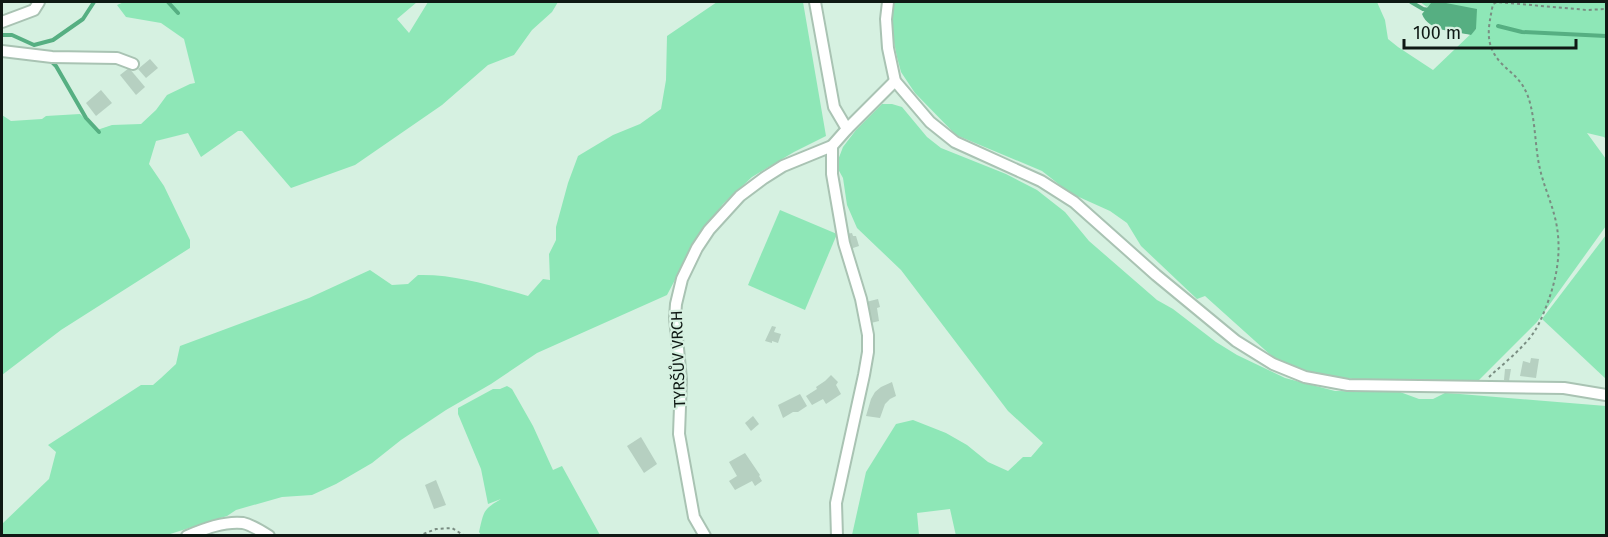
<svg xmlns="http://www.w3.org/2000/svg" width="1608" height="537" font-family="'Fira Sans',sans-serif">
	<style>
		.green { fill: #8ee7b7 }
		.water { fill: #56af82 }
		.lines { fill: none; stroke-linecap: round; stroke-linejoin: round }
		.stream { stroke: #56af82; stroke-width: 4 }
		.building { fill: #b6d0c1 }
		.street-casing { stroke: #a9c3b3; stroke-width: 14 }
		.path { stroke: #7a8d82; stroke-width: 2; stroke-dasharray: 3 3; stroke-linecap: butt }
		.street { stroke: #fff; stroke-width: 10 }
		.labels { text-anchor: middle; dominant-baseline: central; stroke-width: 4.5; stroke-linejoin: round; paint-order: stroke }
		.street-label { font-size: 16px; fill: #0f1914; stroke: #d6f1e1 }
	</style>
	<rect width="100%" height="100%" fill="#d6f1e1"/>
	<g class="green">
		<path d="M124,2H417L397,19L409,33L428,2H558L552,12L532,30L514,55L488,65L442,105L355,165L291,188L242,131H238L201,157L188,133L156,141L149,164L164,186L190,240V248L61,330L2,375V115L11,121L42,119L46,116L80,114L97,130L112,125L141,124L156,110L167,95L190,84L195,83L184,39L161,23L126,17L117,5Z"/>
		<path d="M717,2H803L826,136L794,152L752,177L723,204L693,246L667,295L537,353L491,384L446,410L401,440L372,463L336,484L312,495L282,497L236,510L227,516L167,535L2,536V524L49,479L56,452L48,445L141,385H153L161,378L176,364L180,346L309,298L370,270L392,285L408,284L418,275C456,274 492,286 528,296L543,279L550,280L549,254L556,240V227L568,183L578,156L613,135L640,124L661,109L666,80L667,36Z"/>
		<path d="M893,2H1377L1385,20L1388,39L1398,47L1433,70L1476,29L1432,3L1427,7L1420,2H1606V139L1604,137L1587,133L1606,159V226L1537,322L1479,380C1413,380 1335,389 1274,358L1205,296L1197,299L1141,246L1127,223L1110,211L1070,193L1042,171L956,135L915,93L901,72L897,57L892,32Z"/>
		<path d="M882,104H892L902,107L927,137L941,148L1006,174L1037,190L1065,212L1089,241L1157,300L1173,309L1216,342L1237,355L1285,378L1335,391L1400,392L1419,399H1433L1445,393L1460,394L1606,406V535L956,536L950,509L917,513L919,535H852L866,472L896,424L913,420L946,433L967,445L988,462L1008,471L1023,457H1031L1043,443L1008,411L901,270L857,228L847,205L843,178L838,169V160L843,147L856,130Z"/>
		<path d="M780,210L837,234L805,310L748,285Z"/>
		<path d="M1606,235V379L1542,319Z"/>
		<path d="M507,386L512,389L533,426L553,470L562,466L600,535H481L479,532C484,512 482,510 501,499L488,504L481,469L458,414V408L493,389H500Z"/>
	</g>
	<path class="water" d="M1431,3H1446L1477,9L1476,29L1471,35C1454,31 1429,32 1422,14Z"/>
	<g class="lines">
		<g class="stream">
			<path d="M168,2L178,13"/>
			<path d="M1411,2L1423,9L1429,10"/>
			<path d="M1498,26L1522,32L1606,36"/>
			<path d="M2,35H12L34,45L53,40L83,19L94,2"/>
			<path d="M49,59L56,66L86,118L99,132"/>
		</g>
	</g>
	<g class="building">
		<path d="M150,59L158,68L146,78L138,69Z"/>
		<path d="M129,68L145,87L136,95L120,75Z"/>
		<path d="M101,90L112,103L96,116L86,103Z"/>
		<path d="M852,233L853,236H856L859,246L850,249L846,234Z"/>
		<path d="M878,299L880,307L877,308L879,321L871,323L866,302Z"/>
		<path d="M772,326L776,327L774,332L781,334L778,343L772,341V343L765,341Z"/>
		<path d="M1531,358L1539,359L1536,378L1520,376L1523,361L1530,363Z"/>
		<path d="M1505,369H1511L1509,381L1504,380Z"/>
		<path d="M831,375L838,382L836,385L841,394L826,404L823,399L812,405L806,396L817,389L816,387L825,381Z"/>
		<path d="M892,382L896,396L890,399L885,404L880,418L866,416L871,399L875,392L881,387Z"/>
		<path d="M800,394L807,406L798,412H793L783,418L778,405Z"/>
		<path d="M753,416L759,424L751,431L745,423Z"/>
		<path d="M641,437L657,464L644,473L627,446Z"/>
		<path d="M745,453L760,475L759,476L762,481L755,486L752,481L735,490L729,481L737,476L729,462Z"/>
		<path d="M436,480L446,505L434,509L425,485Z"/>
	</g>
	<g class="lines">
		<defs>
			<g id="street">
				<path d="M815,2L834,107L847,129"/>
				<path d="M888,2L886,19L888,48L895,81L930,122L955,142L1041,181L1074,202L1156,275L1236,341L1273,364L1305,377L1348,385L1564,388L1606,395"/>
				<path d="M2,22L34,10L39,2"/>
				<path d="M2,51L52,57L117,58L133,64"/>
				<path d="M832,146V174L844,243L861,299L868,335V352L864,375L836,503L837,536"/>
				<path d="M187,536C204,529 224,521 243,523C252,525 261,531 269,536"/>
				<path d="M705,536L694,517L679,434L681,379L675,318L676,304L682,279L697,248L709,230L740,196L764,178L783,166L832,146L847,129L895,81"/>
			</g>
		</defs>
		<use href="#street" class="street-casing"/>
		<g class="path">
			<path d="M1489,377C1503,364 1520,351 1532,335C1538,327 1542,317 1546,307C1557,279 1562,251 1556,222C1552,203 1544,187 1540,169C1534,145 1536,108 1524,88C1519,78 1510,72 1502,64C1484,45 1488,29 1493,4L1497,2L1587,10L1606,9"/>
			<path d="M418,536L436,529L452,528L465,536"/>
		</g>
		<use href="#street" class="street"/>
	</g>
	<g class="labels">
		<g class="street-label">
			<text transform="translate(678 359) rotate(-92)">TYRŠŮV VRCH</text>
		</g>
	</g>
	<rect width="1608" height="537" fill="none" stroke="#0f1914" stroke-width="6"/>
	<path d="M1404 39v9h172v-9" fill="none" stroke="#0f1914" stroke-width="3"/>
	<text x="1413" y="39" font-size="18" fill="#0f1914" stroke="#d6f1e1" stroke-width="4.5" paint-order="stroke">100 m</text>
</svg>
